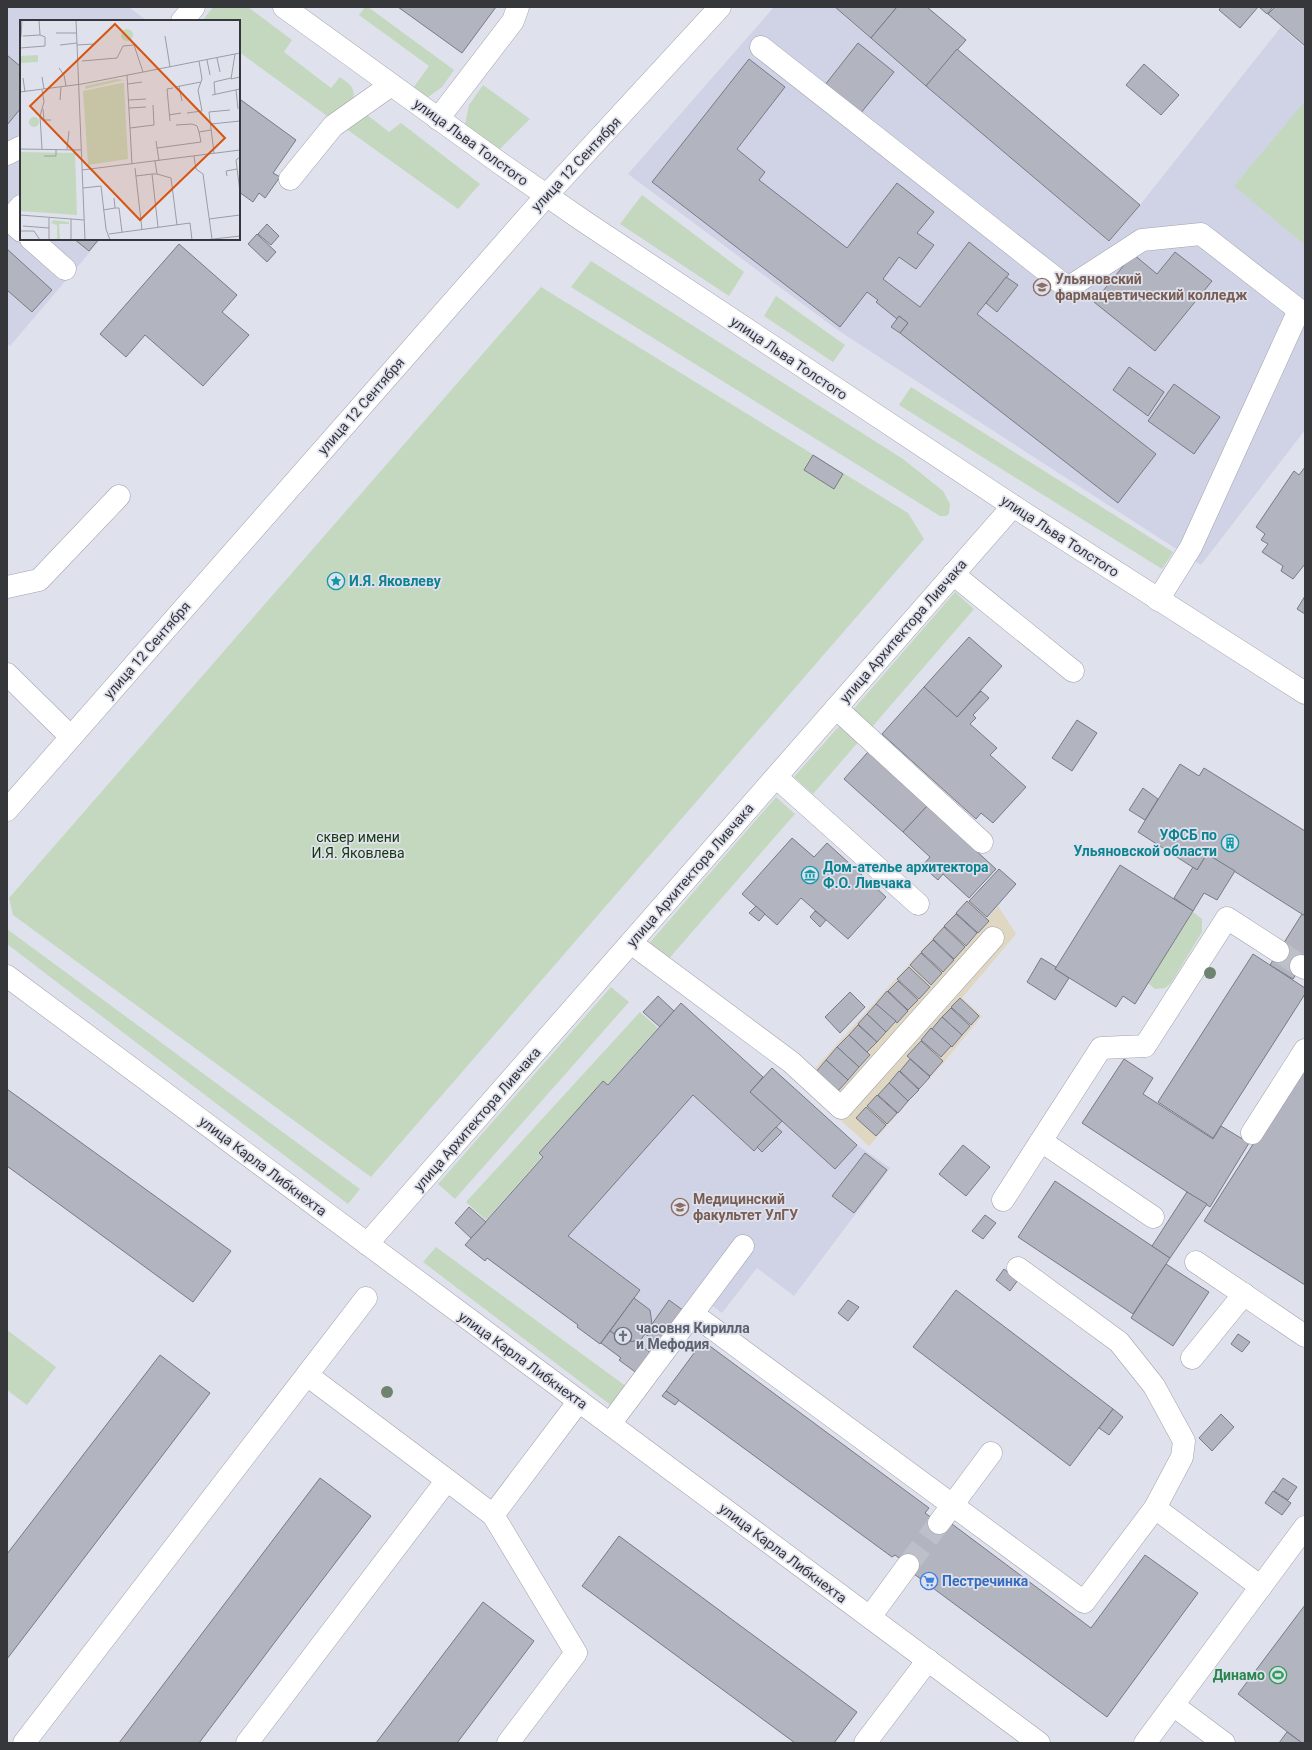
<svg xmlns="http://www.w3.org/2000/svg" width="1312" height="1750" font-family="Roboto,sans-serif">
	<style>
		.built { fill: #d0d3e5 }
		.industrial { fill: #e0d7c2 }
		.green { fill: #c4d8bf }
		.building { fill: #b2b4bf; stroke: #787a85 }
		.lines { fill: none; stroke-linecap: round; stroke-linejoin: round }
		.minor-tunnel { stroke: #bdbfc9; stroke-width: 22; stroke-dasharray: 22 11; stroke-linecap: butt }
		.minor-casing { stroke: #a0a1ac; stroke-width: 23 }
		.minor { stroke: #fff; stroke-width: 22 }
		.tree { fill: #6f8470 }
		.labels { text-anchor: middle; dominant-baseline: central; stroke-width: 3.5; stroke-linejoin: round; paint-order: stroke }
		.street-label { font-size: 14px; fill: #36373b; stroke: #dfe1ed }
		.education-label { font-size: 14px; font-weight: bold; fill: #785e54; stroke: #dfe1ed; text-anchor: start }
		.culture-label { font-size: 14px; font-weight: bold; fill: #0d838f; stroke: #dfe1ed; text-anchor: start }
		.park-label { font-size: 14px; fill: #14380a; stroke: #dfe1ed }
		.worship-label { font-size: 14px; font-weight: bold; fill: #5b616d; stroke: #dfe1ed; text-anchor: start }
		.shop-label { font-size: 14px; font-weight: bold; fill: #366cbe; stroke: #dfe1ed; text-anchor: start }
		.leisure-label { font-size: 14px; font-weight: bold; fill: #27864d; stroke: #dfe1ed; text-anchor: end }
		.inset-road { fill: none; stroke: #9b9da6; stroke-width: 1 }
		.view { fill: #d65611; fill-opacity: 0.15; stroke: #d65611; stroke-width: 2 }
		.inset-edge { fill: none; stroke: #36373b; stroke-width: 2 }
	</style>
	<rect width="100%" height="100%" fill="#dfe1ed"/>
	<g class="built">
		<path d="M7,7H129L147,21H21V239H101L10,346L7,343Z"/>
		<path d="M774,7H834L1109,242L1140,205L1281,27L1305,48V430L1201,565L839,331L628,174Z"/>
		<path d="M681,1003L763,1077L772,1068L857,1145L890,1168L794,1296L757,1268L722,1313L696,1294L638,1374L619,1360L620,1357L577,1327L578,1325L487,1258L485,1261L465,1245Z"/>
	</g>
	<path class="industrial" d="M967,900L988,918L998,906L1016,934L962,998L982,1016L944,1062L869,1146L801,1084Z"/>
	<g class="green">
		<path d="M213,7H248L292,40L284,52L331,88L340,77C349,84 356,87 353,100L330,118L239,52V21H202Z"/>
		<path d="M365,7H368L454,70L442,87L424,100L411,91L429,66L359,15Z"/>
		<path d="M483,85L530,119L496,153L464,129L469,105Z"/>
		<path d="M1305,101V245L1234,186Z"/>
		<path d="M366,114L389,132L401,123L480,184L458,209L345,128Z"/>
		<path d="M642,195L744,272L729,296L620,224Z"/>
		<path d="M591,261L903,459L943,491L950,504L949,514L946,516H940L571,287Z"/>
		<path d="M541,287L908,513L924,539L371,1177L13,915L9,898Z"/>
		<path d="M776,296L845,345L833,362L764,316Z"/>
		<path d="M911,387L1173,552L1162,569L899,405Z"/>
		<path d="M955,592L974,609L872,727L853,710Z"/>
		<path d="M841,724L860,740L813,794L794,777Z"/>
		<path d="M776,797L795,814L666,962L646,947Z"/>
		<path d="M1193,912L1202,919V932L1171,983L1165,988L1155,989L1148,983Z"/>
		<path d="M7,929L360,1189L348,1204L7,944Z"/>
		<path d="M611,987L629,1002L455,1199L438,1184Z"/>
		<path d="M640,1012L658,1028L608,1084L603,1081L538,1153L542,1157L486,1220L466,1202Z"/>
		<path d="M436,1247L627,1387L612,1406L423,1262Z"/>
		<path d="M7,1330L56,1367L27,1405L7,1390Z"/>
	</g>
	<g class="building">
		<path d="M398,7H496L462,53Z"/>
		<path d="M835,7H897L871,38Z"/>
		<path d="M897,7H927L966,40L926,86L871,38Z"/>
		<path d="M1221,7H1258L1240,28L1219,10Z"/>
		<path d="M1259,7H1273L1267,14Z"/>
		<path d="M1275,7H1305V46L1268,14Z"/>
		<path d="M858,43L894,72L856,119L821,90Z"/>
		<path d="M957,49L1140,205L1109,241L926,86Z"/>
		<path d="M7,55L21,67V108L7,125Z"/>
		<path d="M749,59L785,87L737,149L765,172L759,180L847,248L897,183L934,212L917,233L934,245L916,269L899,257L883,279L920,307L969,242L1009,274L977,314L1156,454L1118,503L900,333L908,323L899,316L897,319L876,302L878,300L867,292L840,327L652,182Z"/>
		<path d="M1144,64L1179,95L1161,115L1126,85Z"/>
		<path d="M241,100L296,140L273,173L280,177L265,198L259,193L253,202L239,192V104Z"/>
		<path d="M267,224L279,236L271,245L258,234Z"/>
		<path d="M257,234L276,252L267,262L248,244Z"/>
		<path d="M74,239H99L89,251Z"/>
		<path d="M179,244L237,295L222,312L249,335L203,386L145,335L126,357L100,334Z"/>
		<path d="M7,249L52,290L32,312L7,290Z"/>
		<path d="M1175,252L1212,281L1155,351L1094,302L1133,254L1157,274Z"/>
		<path d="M1006,277L1018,285L997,312L986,303Z"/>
		<path d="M899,316L908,323L900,333L891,327Z"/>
		<path d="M1129,367L1164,392L1148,416L1113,390Z"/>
		<path d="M1174,384L1220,417L1194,454L1148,421Z"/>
		<path d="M813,455L843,474L834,489L804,470Z"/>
		<path d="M1305,467V564L1293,579L1281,571L1283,566L1262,552L1268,544L1261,540L1265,534L1256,527L1294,471L1299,475Z"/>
		<path d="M1305,596V614L1297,609Z"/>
		<path d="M969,637L1002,666L957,717L924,687Z"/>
		<path d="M924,687L957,717L981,691L989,698L973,715L976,718L970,724L997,748L990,755L1026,787L993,823L981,813L976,819L882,734Z"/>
		<path d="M1077,720L1097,733L1072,771L1052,758Z"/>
		<path d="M868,752L927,806L903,832L844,779Z"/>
		<path d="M1180,764L1199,776L1204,768L1305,831V916L1207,854L1197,870L1138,832Z"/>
		<path d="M1143,788L1158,799L1145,820L1129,810Z"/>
		<path d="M927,806L996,869L969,898L943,874L938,880L922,866L930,857L903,832Z"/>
		<path d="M792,838L814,857L827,843L886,897L848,939L801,898L777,925L742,894Z"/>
		<path d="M1207,854L1235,871L1217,900L1204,893L1193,911L1174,898L1193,867L1197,870Z"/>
		<path d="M1120,865L1193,911L1135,1004L1123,996L1116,1007L1055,969Z"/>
		<path d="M999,869L1016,884L987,917L969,901Z"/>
		<path d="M967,901L989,921L978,933L956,913Z"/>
		<path d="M756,906L765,914L759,921L749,913Z"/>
		<path d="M815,911L826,920L820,927L810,917Z"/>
		<path d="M956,914L977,933L966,946L944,926Z"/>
		<path d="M1302,914L1305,916V960L1293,979L1270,965Z"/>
		<path d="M944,927L965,947L954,959L933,939Z"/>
		<path d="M933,940L954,960L943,972L921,952Z"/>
		<path d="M921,953L942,973L931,985L910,965Z"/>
		<path d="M1253,954L1305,988V994L1213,1138L1158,1102Z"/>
		<path d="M1041,958L1056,967L1055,969L1069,978L1055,1000L1027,982Z"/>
		<path d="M909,967L930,987L919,999L897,979Z"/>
		<path d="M898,981L918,1000L908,1010L888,991Z"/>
		<path d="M887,991L908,1011L897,1023L876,1004Z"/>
		<path d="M850,992L865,1007L840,1033L825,1017Z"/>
		<path d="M658,996L674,1011L660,1027L643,1012Z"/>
		<path d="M960,998L979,1016L971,1025L951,1007Z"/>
		<path d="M681,1003L763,1077L750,1092L782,1121L754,1151L693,1095L568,1236L640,1290L600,1344L577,1327L578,1325L487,1258L485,1261L465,1245L543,1157L539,1153L603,1081L608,1085Z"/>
		<path d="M876,1004L896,1021L886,1032L867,1014Z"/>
		<path d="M951,1008L970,1026L962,1035L942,1017Z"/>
		<path d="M867,1014L886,1032L877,1042L858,1024Z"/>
		<path d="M942,1017L962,1035L952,1047L932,1029Z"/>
		<path d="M858,1025L877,1042L867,1052L849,1035Z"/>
		<path d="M931,1028L951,1046L941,1057L921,1040Z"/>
		<path d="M849,1035L870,1055L859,1067L837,1047Z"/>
		<path d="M921,1041L943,1061L930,1076L907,1056Z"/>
		<path d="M837,1047L859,1067L848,1080L826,1060Z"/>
		<path d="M910,1059L930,1077L919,1089L900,1071Z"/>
		<path d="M1124,1059L1153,1078L1143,1094L1213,1139L1221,1126L1249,1143L1210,1207L1082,1123Z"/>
		<path d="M826,1060L848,1080L837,1092L815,1073Z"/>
		<path d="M1305,1063V1285L1204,1221Z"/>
		<path d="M772,1068L857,1145L835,1169L750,1092Z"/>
		<path d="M899,1071L919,1090L908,1101L889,1083Z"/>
		<path d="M889,1083L908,1101L898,1113L878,1095Z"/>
		<path d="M7,1089L231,1251L193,1302L7,1166Z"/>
		<path d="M877,1095L897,1113L887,1124L867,1106Z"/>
		<path d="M866,1107L886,1125L876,1136L856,1118Z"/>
		<path d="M776,1127L782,1132L762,1152L757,1147Z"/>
		<path d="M963,1145L990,1167L966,1196L939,1174Z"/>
		<path d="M865,1153L887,1170L854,1213L832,1196Z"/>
		<path d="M1055,1181L1170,1258L1133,1314L1018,1237Z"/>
		<path d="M1187,1192L1207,1204L1170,1258L1152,1246Z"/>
		<path d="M469,1207L486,1222L471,1238L455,1223Z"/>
		<path d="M985,1215L996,1223L983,1239L972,1231Z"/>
		<path d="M1166,1264L1209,1292L1173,1346L1131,1318Z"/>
		<path d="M1004,1269L1018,1280L1010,1291L996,1280Z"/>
		<path d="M956,1290L1113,1409L1070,1466L913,1347Z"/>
		<path d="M634,1298L650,1310L652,1324L640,1341L626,1342L610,1331Z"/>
		<path d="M669,1300L684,1311L660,1344L645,1334Z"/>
		<path d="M848,1300L859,1307L848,1321L838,1313Z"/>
		<path d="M610,1331L626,1342L635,1341L652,1354L638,1374L619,1360L621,1358L601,1343Z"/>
		<path d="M1238,1334L1250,1342L1242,1352L1231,1344Z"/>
		<path d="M703,1341L929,1508L925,1513L939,1523L952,1524L1091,1628L1145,1555L1198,1593L1107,1717L914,1574L917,1571L895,1555L892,1557L666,1391Z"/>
		<path d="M160,1355L210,1393L7,1659V1554Z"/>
		<path d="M666,1391L679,1400L675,1405L662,1396Z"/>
		<path d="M1113,1409L1123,1417L1109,1435L1099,1428Z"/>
		<path d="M1221,1414L1234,1427L1212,1451L1199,1438Z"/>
		<path d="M320,1478L371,1516L278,1638L199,1743H119Z"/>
		<path d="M1283,1478L1297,1487L1288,1500L1274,1491Z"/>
		<path d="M1273,1491L1291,1503L1282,1515L1265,1503Z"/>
		<path d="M619,1536L857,1712L834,1743H795L582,1586Z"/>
		<path d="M483,1602L534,1641L457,1743H376Z"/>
		<path d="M1305,1605V1743H1302L1238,1694Z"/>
		<path d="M1287,1732L1302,1743H1279Z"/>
	</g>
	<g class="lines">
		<g class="minor-tunnel">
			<path d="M1278,951L1301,966"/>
			<path d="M908,1565L939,1523"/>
		</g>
		<defs>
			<g id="minor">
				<path d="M284,7L504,166L585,222L1013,506L1305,693"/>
				<path d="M182,21L194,7"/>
				<path d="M761,47L1068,288L1142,240L1201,234L1299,310L1191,547L1158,600"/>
				<path d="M438,119L513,21L518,7"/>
				<path d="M7,154L21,147"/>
				<path d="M290,179L333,126L391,85"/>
				<path d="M21,206L9,220L21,231"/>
				<path d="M31,239L65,269"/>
				<path d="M953,574L1073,671"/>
				<path d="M7,587L39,580L119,496"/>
				<path d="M7,674L71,737"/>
				<path d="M836,708L982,842"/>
				<path d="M776,777L918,904"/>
				<path d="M7,810L546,196L720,7"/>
				<path d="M631,943L791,1062L841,1108L993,938"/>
				<path d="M1301,966L1305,968"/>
				<path d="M7,976L1039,1743"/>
				<path d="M1252,1133L1305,1050"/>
				<path d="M1041,1141L1153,1217"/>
				<path d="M1003,1200L1101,1048L1145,1046L1227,918L1278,951"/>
				<path d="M367,1244L1013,506"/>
				<path d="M1196,1262L1305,1336"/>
				<path d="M1018,1268L1119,1342L1154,1386L1184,1441L1182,1457L1155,1508"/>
				<path d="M693,1314L1084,1602L1155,1508L1261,1587"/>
				<path d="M1192,1358L1244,1294"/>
				<path d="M307,1375L447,1480"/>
				<path d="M610,1424L743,1246"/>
				<path d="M493,1515L579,1401"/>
				<path d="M939,1523L991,1453"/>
				<path d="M870,1617L908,1565"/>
				<path d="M1173,1705L1224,1743"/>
				<path d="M24,1743L366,1298"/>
				<path d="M247,1743L447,1480L493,1515L576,1653L508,1743"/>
				<path d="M865,1743L928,1660"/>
				<path d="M1145,1743L1305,1527"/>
			</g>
		</defs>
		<use href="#minor" class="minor-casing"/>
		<use href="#minor" class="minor"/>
	</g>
	<g class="tree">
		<circle cx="1210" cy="973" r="6"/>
		<circle cx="387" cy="1392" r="6"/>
	</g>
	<defs>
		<symbol id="university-ring" viewBox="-11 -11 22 22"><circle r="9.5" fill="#dfe1ed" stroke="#8d6e63" stroke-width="1.5"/><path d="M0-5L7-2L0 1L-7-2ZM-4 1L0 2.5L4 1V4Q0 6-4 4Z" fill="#8d6e63"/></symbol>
		<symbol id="sight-ring" viewBox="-11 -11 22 22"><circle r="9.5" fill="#dfe1ed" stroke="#0f9aa8" stroke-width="1.5"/><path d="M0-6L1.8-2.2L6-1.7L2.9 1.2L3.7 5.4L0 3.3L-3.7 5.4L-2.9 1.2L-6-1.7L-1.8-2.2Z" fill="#0f9aa8"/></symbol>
		<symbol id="building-ring" viewBox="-11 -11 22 22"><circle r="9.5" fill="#dfe1ed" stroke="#0f9aa8" stroke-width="1.5"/><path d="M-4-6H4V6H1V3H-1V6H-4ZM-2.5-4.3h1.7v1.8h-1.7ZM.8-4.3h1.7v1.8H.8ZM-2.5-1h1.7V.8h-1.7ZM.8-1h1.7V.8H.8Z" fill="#0f9aa8"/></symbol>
		<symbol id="museum-ring" viewBox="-11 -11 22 22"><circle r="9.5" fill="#dfe1ed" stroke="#0f9aa8" stroke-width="1.5"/><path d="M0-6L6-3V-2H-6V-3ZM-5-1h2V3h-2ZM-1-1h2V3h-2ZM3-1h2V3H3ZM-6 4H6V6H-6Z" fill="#0f9aa8"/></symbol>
		<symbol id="church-ring" viewBox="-11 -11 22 22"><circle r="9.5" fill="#dfe1ed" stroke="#6b7280" stroke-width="1.5"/><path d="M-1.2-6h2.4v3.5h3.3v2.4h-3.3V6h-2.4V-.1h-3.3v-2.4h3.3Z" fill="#6b7280"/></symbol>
		<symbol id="supermarket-ring" viewBox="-11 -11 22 22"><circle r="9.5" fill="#dfe1ed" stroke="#3f7fe0" stroke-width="1.5"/><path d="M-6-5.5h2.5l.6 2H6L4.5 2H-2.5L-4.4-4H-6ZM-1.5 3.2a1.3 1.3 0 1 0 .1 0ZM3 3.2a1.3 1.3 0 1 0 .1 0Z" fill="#3f7fe0"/></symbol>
		<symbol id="stadium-ring" viewBox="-11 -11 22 22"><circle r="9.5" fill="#dfe1ed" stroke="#2e9e5b" stroke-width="1.5"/><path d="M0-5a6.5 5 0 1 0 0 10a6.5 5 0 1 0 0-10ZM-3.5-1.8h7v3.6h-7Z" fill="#2e9e5b"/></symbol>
	</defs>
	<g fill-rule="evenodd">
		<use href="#university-ring" x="1032" y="277" width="20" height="20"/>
		<use href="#sight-ring" x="326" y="571" width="20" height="20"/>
		<use href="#building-ring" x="1220" y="833" width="20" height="20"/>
		<use href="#museum-ring" x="800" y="865" width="20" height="20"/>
		<use href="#university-ring" x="670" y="1197" width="20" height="20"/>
		<use href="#church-ring" x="613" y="1326" width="20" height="20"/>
		<use href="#supermarket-ring" x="919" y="1571" width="20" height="20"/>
		<use href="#stadium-ring" x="1268" y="1665" width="20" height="20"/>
	</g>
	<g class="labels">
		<g class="street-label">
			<text transform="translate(471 142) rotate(36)">улица Льва Толстого</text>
			<text transform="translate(576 164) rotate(-47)">улица 12 Сентября</text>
			<text transform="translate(789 358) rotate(34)">улица Льва Толстого</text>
			<text transform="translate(361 406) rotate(-49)">улица 12 Сентября</text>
			<text transform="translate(1060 536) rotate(33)">улица Льва Толстого</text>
			<text transform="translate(903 631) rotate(-49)">улица Архитектора Ливчака</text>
			<text transform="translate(147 650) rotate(-49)">улица 12 Сентября</text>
			<text transform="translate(690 875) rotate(-49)">улица Архитектора Ливчака</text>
			<text transform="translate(477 1119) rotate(-49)">улица Архитектора Ливчака</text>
			<text transform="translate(263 1166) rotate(37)">улица Карла Либкнехта</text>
			<text transform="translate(523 1360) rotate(36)">улица Карла Либкнехта</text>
			<text transform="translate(783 1553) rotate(37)">улица Карла Либкнехта</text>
		</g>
		<g class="education-label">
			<text x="1055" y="279">Ульяновский<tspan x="1055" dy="16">фaрмацевтический колледж</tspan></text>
			<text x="693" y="1199">Медицинский<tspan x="693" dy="16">факультет УлГУ</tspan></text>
		</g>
		<g class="culture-label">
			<text x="349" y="581">И.Я. Яковлеву</text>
			<text x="1217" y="835" text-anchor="end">УФСБ по<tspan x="1217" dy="16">Ульяновской области</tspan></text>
			<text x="823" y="867">Дом-ателье архитектора<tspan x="823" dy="16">Ф.О. Ливчака</tspan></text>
		</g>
		<g class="park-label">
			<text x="358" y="837">сквер имени<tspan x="358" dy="16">И.Я. Яковлева</tspan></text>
		</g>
		<g class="worship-label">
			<text x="636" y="1328">часовня Кирилла<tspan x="636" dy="16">и Мефодия</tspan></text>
		</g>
		<g class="shop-label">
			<text x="942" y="1581">Пестречинка</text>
		</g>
		<g class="leisure-label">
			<text x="1265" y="1675">Динамо</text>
		</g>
	</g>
	<g transform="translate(20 20)">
		<rect width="220" height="220" fill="#dfe1ed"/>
		<path d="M101 15a6 6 0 1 1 12 0a6 6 0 1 1-12 0ZM18,35V42L1,43L0,36ZM97,59L104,60L65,69V66ZM101,63H104L108,139L68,145L63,71ZM9 102a5 5 0 1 1 10 0a5 5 0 1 1-10 0ZM0,132L55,133L57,195L0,191ZM33,200L49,202V204H39L40,220H37V205L31,203Z" fill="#c4d8bf"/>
		<path class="inset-road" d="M56,0L65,220M36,13H56M3,16L20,15L19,0M145,16L150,47M1,17L2,0M40,25L57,23M57,25L74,24M0,28L25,26V17L20,15M215,34L211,59L220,57M197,38L200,52M187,40L190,55M62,41L97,38L103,26L114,25L123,52M39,48L44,55L46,66M107,55L112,144M22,57L24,69M3,58L5,72M108,64L122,62M159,66L162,81M155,67L181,62M216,70L218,89M0,72L62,64L220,33M195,74L194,62L211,58M192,75L220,69M40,80L41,67M109,80L126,79M109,88L126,87M23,89L24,100H31M167,93L182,91L178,70L182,59L179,41M149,95L161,93M150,101L147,69L153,68M191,104L220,101M156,105L172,104L177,106L179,112M110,108L134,105L133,85M136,121L139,141M137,128L181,122L179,112L191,110M0,129L61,130M22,129L20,96L24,82L22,70M47,129L49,111M194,133L189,92L210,90M24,136H36V129M174,136L176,149L183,154L192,219M220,137L216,140L220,172M135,141L137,154M115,148L122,210M62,150L220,130M116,156L132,154M207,156L206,151L217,149M63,168L81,166L86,209L90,220M95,188H99L102,212M83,190L95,188L94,178M0,195L64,200M51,199V220M189,199L220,195M3,206L29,208M138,207L132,154H137L151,158L157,205M0,211H14L20,220M89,214L170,203L172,220M29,220V198M185,220L220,216"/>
		<path class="view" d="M95,4L205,118L120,200L10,86Z"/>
		<rect width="220" height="220" class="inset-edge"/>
	</g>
	<rect width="1312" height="1750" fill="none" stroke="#36373b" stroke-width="16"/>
</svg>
